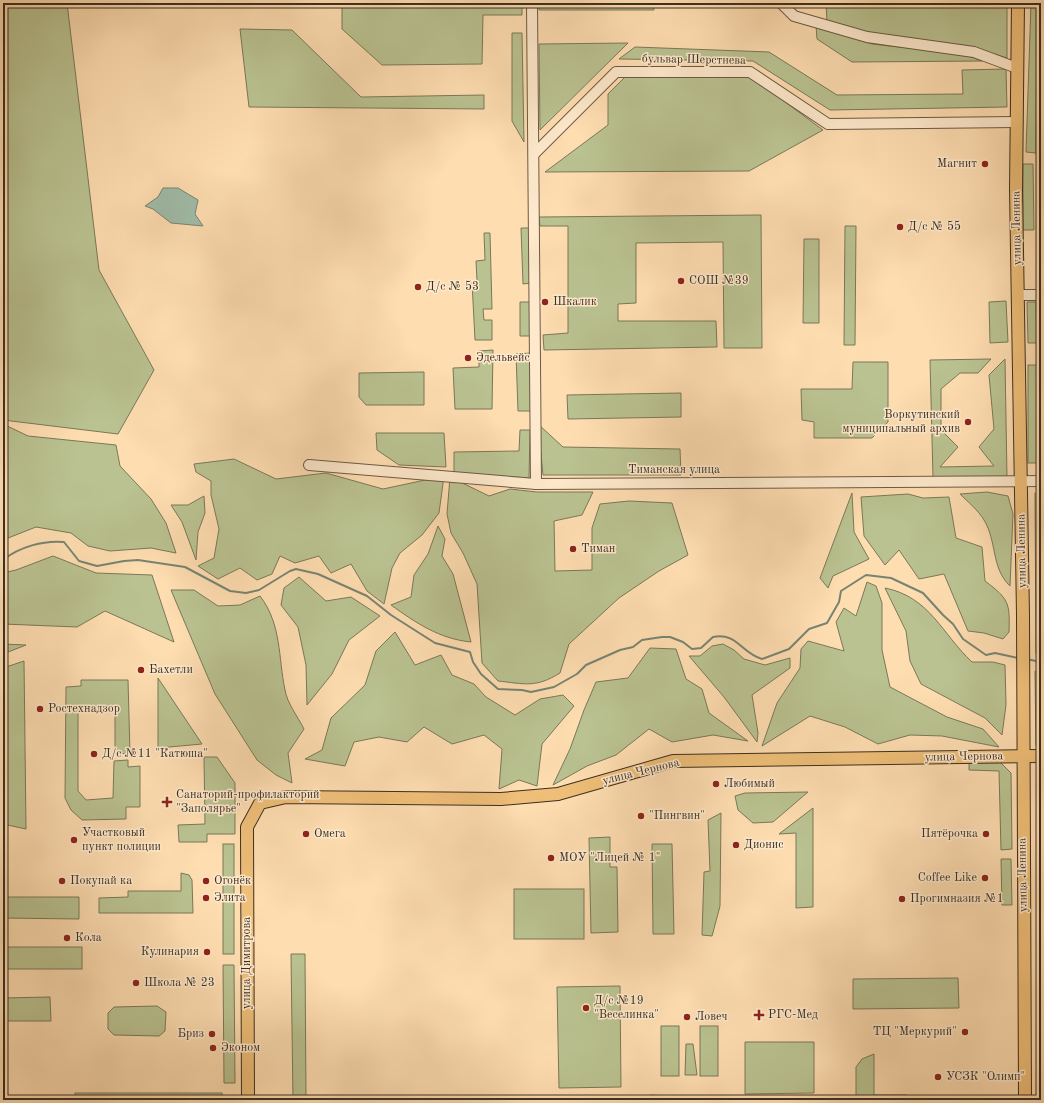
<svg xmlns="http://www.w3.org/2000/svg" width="1044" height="1103" font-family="'Old Standard TT',serif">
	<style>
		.green { fill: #bac291; stroke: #7b7859 }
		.water { fill: #a0bca9; stroke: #788473 }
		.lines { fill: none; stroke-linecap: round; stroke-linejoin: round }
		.stream { stroke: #788473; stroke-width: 2 }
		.minor-casing { stroke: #6c5a45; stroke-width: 12 }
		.major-casing { stroke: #3c2f21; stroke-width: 14 }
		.minor { stroke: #fee9cc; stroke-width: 10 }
		.major { stroke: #efbe78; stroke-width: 12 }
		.poi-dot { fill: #8f2418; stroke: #fee9cc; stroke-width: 1.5 }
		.labels { text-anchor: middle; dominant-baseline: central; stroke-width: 3; stroke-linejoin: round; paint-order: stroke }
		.street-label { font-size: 12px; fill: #3c2f21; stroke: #fee9cc }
		.poi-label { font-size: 12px; fill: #3c2f21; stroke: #fee9cc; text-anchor: start }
	</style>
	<rect width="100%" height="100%" fill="#feddb1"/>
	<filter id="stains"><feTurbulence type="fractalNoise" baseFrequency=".005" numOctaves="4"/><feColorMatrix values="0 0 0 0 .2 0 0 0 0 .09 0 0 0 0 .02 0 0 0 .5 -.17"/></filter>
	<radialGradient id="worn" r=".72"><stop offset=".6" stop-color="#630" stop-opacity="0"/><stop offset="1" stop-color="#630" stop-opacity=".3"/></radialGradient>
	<g class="green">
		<path d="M3,3H67L99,270L154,370L118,434L3,420Z"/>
		<path d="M342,3H522V15H483L482,64L382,65L342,29Z"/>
		<path d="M539,3H653L654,10H539Z"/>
		<path d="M826,3H1007V58L974,48L869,34L827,22Z"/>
		<path d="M1031,3H1037L1036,153L1026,152Z"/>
		<path d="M816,26L872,44L963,54L982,61L852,62L817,39Z"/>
		<path d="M240,29L292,30L361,97L484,95V109L249,107Z"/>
		<path d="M512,33H522L524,142L512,121Z"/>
		<path d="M628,43L540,130L539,44Z"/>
		<path d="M635,47L769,52L837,95L963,94L962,70L1006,69L1007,107L830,110L753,61L619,59Z"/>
		<path d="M750,76L823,130L749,171L545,172L608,125V94L625,77Z"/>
		<path d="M1023,164H1033L1034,230H1023Z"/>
		<path d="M761,215L762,348H724L723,242L636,243V303L618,304V321H716L717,347L544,350L543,335L568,333V226H540L539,217Z"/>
		<path d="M845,226H856L855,345H844Z"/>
		<path d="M521,228H530L531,283L523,284Z"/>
		<path d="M484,233H490L492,309H483L484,320H492V340H475L472,282L477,280L476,261L485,260Z"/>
		<path d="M804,239H819V323H803Z"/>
		<path d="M1006,301L1008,342L990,343L989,302Z"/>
		<path d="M520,302H532L533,336H520Z"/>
		<path d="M1027,302H1036L1037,343H1028Z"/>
		<path d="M493,350L492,409H455L453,368L479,367V351Z"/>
		<path d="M531,353L532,411H518L516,354Z"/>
		<path d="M991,359L978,373H960L941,389V430L958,447L940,467L994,466L979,447L994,429L989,375L1005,359L1007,478H933L930,360Z"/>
		<path d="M853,362H888V422L872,438H814V422L802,420L801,389H852Z"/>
		<rect x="1028" y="365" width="10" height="98"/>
		<path d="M424,372V405H366L359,397V373Z"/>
		<path d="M681,393V417L568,419L567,395Z"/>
		<path d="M3,424L28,436L116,445L120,466L151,499L166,523L176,553L151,548L110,551L88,546L71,533L36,527L3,540Z"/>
		<path d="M538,424L563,447L680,449L681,475H543Z"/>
		<path d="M520,430H530L529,478L454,473V452L519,451Z"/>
		<path d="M376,433H444L446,467L399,465L377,450Z"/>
		<path d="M234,459L276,479L326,473L383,489L444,476L439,513L422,535L400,553L392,568L384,604L367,591L351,564L331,573L319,556L295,563L280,556L272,574L257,580L240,568L218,579L198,566L214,558L219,529L211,495V481L196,472L194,464Z"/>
		<path d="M450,477L489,496L510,489L537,492H593L582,515L554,521L555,571L592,570V528L600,504L629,501L672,503L688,555L659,571L619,598L569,644L560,673C536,688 525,684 498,681L482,663L477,584L463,553L451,533L447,514Z"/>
		<path d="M987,492L1008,496L1013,514L1010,586C991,568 997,541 984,520C978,510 968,502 960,494Z"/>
		<path d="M852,493L854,532L869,559L833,576L828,588L820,578Z"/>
		<path d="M1035,493H1041V655L1036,654Z"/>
		<path d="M908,494L923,498L949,497L956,538L982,547L985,581C1009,599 1010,603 1009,632L1003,639L984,633L968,631L944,574L919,579L899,550L885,565L864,536L861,497Z"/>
		<path d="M204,496L205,513L198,532L196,560L182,522L171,505H188Z"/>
		<path d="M438,526L445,539L442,556L453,574L471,642C440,639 416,623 391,605L411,597L414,575L428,554Z"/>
		<path d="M53,556L96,573L152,575L174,642L105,611L77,627L3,624V573L16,570Z"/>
		<path d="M299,577L326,601L351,597L380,616L349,640L332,674L307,705L306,665L298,627L281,605L284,588Z"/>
		<path d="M867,582L876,586L882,603V650L890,687L947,717L983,729L999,747L942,736L910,735L878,744L845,727L810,716L762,746L777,703L800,668L801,649L808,641L844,651L836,622L844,608L856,616Z"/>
		<path d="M885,588C930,597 942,634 972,662H993L1005,665L1006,705L1002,735L985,718L921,684L910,661L906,631Z"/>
		<path d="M171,590H194L218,606L240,605L260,596C282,625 278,657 285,690C287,703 298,717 304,729L288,753L292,783L276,775L257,760L215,694Z"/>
		<path d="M395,632L415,665L441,655L452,675L474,684L486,697L515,715L540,699L563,695L574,706L542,744L537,786L519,780L499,789L502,749L484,735L452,744L424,727L407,742L379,737L354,742L345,766L305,759L322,750L331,718L365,685L376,651Z"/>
		<path d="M3,644L26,645L3,654Z"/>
		<path d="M723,644L734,650L744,659L765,665L790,658V668L752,695L758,733L757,742L724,697L689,656H700L712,646Z"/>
		<path d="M650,648L676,649L686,679L702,689L709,713L748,741L713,735L672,742L649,729L616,755L587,766L553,785L570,749L584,710L596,682L628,678Z"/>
		<path d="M24,661L26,829L3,824V668Z"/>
		<path d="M1035,671L1041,673V745L1036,746Z"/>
		<path d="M158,678L202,744L158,748Z"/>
		<path d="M81,680H128L130,754L115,753V706L78,707V791L86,800L113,798L114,761L128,760V767L140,766V807H126V819L82,820L71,810L65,798L66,687L81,686Z"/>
		<path d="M204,757H217L235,783V834H207V842H179L178,825L205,824Z"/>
		<path d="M969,761L1000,762L1011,773L1012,849L1001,850L999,771L969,770Z"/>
		<path d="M808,792L773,822L753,823L738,810L735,796L745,793Z"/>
		<path d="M813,808V907L796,908V833L779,834Z"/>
		<path d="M721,813L720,906L712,936L702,935L704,872L710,871L708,820Z"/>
		<path d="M610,837V867H617L618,932L591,933L589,838Z"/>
		<rect x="223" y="844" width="11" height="110"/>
		<path d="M652,844H672L674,934H653Z"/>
		<path d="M1001,859H1011L1012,905H1002Z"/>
		<path d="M181,873L189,875L192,880L193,913H99V898L128,897V891H181Z"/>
		<rect x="514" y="889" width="70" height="50"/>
		<path d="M3,897H79V919L3,918Z"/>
		<rect x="3" y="947" width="79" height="22"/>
		<path d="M291,954H305L306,1100H293Z"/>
		<path d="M223,965H234L235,1083H224Z"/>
		<path d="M958,978L959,1008L853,1009V979Z"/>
		<path d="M620,986L621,1087L559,1088L557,987Z"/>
		<path d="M50,997L51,1021H3V998Z"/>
		<path d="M157,1006L166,1012L165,1031L159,1036L114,1035L108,1029V1013L114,1007Z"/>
		<rect x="661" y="1026" width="18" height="50"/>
		<rect x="700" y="1026" width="18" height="50"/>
		<path d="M745,1042H814V1093L745,1094Z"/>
		<path d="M686,1044H693L697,1075H685Z"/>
		<path d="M874,1054V1095H907V1100H856V1067L862,1059Z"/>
		<rect x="75" y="1093" width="147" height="7"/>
		<path d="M650,1095L706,1098L708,1100H650Z"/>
	</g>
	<path class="water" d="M163,188H178L198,200L195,214L203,226L171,223L153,209L145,206L158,197Z"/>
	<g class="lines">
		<g class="stream">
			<path d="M3,560C19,547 44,540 64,542L79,561L97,566L124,561L138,560L185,567L230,591L246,593L259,590L290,571L296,569L318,574L367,596L391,615L435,643L470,652L473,662L481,674L498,689L522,690L531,692L554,687L577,674L586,665L620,650L633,647L642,640L662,637H670L683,642L692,649L701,648L713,637C737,632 741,653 762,659L789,649L809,629L827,623L839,602L841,591L866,575L891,578L923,593L943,615L953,624L963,639L986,655L995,653L1018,658"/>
			<path d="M1026,659L1041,662"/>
		</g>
		<defs>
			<g id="minor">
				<path d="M532,3L536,484"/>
				<path d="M781,3L794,16L867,37L974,52L1017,68"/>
				<path d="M534,154L616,72H750L828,124L1017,122"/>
				<path d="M1018,295H1041"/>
				<path d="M309,465L536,484L1041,481"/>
			</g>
			<g id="major">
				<path d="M1018,3L1016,190L1023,615L1025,1100"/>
				<path d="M248,1100L247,827L260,803L286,797L501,799L558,794L673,761L1041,756"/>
			</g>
		</defs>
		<use href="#minor" class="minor-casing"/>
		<use href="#major" class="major-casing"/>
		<use href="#minor" class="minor"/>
		<use href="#major" class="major"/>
	</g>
	<g class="poi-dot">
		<circle cx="985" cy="164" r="4"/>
		<circle cx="900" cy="227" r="4"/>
		<circle cx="681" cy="281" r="4"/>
		<circle cx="418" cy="287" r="4"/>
		<circle cx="545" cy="302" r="4"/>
		<circle cx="468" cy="358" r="4"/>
		<circle cx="968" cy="422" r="4"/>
		<circle cx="573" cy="549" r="4"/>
		<circle cx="141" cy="670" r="4"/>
		<circle cx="40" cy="709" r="4"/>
		<circle cx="94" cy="754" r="4"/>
		<circle cx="716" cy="784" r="4"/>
		<path d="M165 796h4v4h4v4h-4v4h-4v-4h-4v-4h4z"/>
		<circle cx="641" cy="816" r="4"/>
		<circle cx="306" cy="834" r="4"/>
		<circle cx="986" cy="834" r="4"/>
		<circle cx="74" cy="840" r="4"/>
		<circle cx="736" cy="845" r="4"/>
		<circle cx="551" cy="858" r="4"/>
		<circle cx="985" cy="878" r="4"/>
		<circle cx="62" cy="881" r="4"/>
		<circle cx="206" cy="881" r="4"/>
		<circle cx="206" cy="898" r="4"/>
		<circle cx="902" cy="899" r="4"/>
		<circle cx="67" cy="938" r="4"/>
		<circle cx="207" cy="952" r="4"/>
		<circle cx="136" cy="983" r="4"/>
		<circle cx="586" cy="1008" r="4"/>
		<path d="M757 1009h4v4h4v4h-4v4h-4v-4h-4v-4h4z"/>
		<circle cx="687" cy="1017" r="4"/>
		<circle cx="965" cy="1032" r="4"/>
		<circle cx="212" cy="1034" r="4"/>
		<circle cx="213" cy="1048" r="4"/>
		<circle cx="938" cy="1077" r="4"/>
	</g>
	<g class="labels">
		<g class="street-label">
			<text transform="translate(694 60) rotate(1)">бульвар Шерстнева</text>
			<text transform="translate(1017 228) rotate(-91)">улица Ленина</text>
			<text x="674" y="470">Тиманская улица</text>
			<text transform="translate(1022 551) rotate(-91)">улица Ленина</text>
			<text transform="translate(964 757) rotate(-1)">улица Чернова</text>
			<text transform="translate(641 772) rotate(-14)">улица Чернова</text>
			<text transform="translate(1023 875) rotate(-91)">улица Ленина</text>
			<text transform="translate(247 963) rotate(-90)">улица Димитрова</text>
		</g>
		<g class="poi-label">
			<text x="977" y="164" text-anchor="end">Магнит</text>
			<text x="908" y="227">Д/с № 55</text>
			<text x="689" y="281">СОШ №39</text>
			<text x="426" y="287">Д/с № 53</text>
			<text x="553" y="302">Шкалик</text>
			<text x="476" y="358">Эдельвейс</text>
			<text x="960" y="415" text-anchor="end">Воркутинский<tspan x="960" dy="14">муниципальный архив</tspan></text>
			<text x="581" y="549">Тиман</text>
			<text x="149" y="670">Бахетли</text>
			<text x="48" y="709">Ростехнадзор</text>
			<text x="102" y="754">Д/с №11 "Катюша"</text>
			<text x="724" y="784">Любимый</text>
			<text x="176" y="795">Санаторий-профилакторий<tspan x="176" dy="14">"Заполярье"</tspan></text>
			<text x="649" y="816">"Пингвин"</text>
			<text x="82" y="833">Участковый<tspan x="82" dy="14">пункт полиции</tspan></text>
			<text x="314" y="834">Омега</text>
			<text x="978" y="834" text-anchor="end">Пятёрочка</text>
			<text x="744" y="845">Дионис</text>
			<text x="559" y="858">МОУ "Лицей № 1"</text>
			<text x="977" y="878" text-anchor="end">Coffee Like</text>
			<text x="70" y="881">Покупай ка</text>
			<text x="214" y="881">Огонёк</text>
			<text x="214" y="898">Элита</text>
			<text x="910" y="899">Прогимназия №1</text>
			<text x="75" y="938">Кола</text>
			<text x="199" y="952" text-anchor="end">Кулинария</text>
			<text x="144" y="983">Школа № 23</text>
			<text x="594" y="1001">Д/с №19<tspan x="594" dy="14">"Веселинка"</tspan></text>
			<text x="768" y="1015">РГС-Мед</text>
			<text x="695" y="1017">Ловеч</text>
			<text x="957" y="1032" text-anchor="end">ТЦ "Меркурий"</text>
			<text x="204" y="1034" text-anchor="end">Бриз</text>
			<text x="221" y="1048">Эконом</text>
			<text x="946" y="1077">УСЗК "Олимп"</text>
		</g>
	</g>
	<rect width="1044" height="1103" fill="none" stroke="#feddb1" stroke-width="16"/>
	<rect x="4" y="4" width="1036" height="1095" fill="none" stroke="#3c2f21" stroke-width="2"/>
	<rect x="8" y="8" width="1028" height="1087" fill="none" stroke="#3c2f21"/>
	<rect width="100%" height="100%" filter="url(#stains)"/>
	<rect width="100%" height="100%" fill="url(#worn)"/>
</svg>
